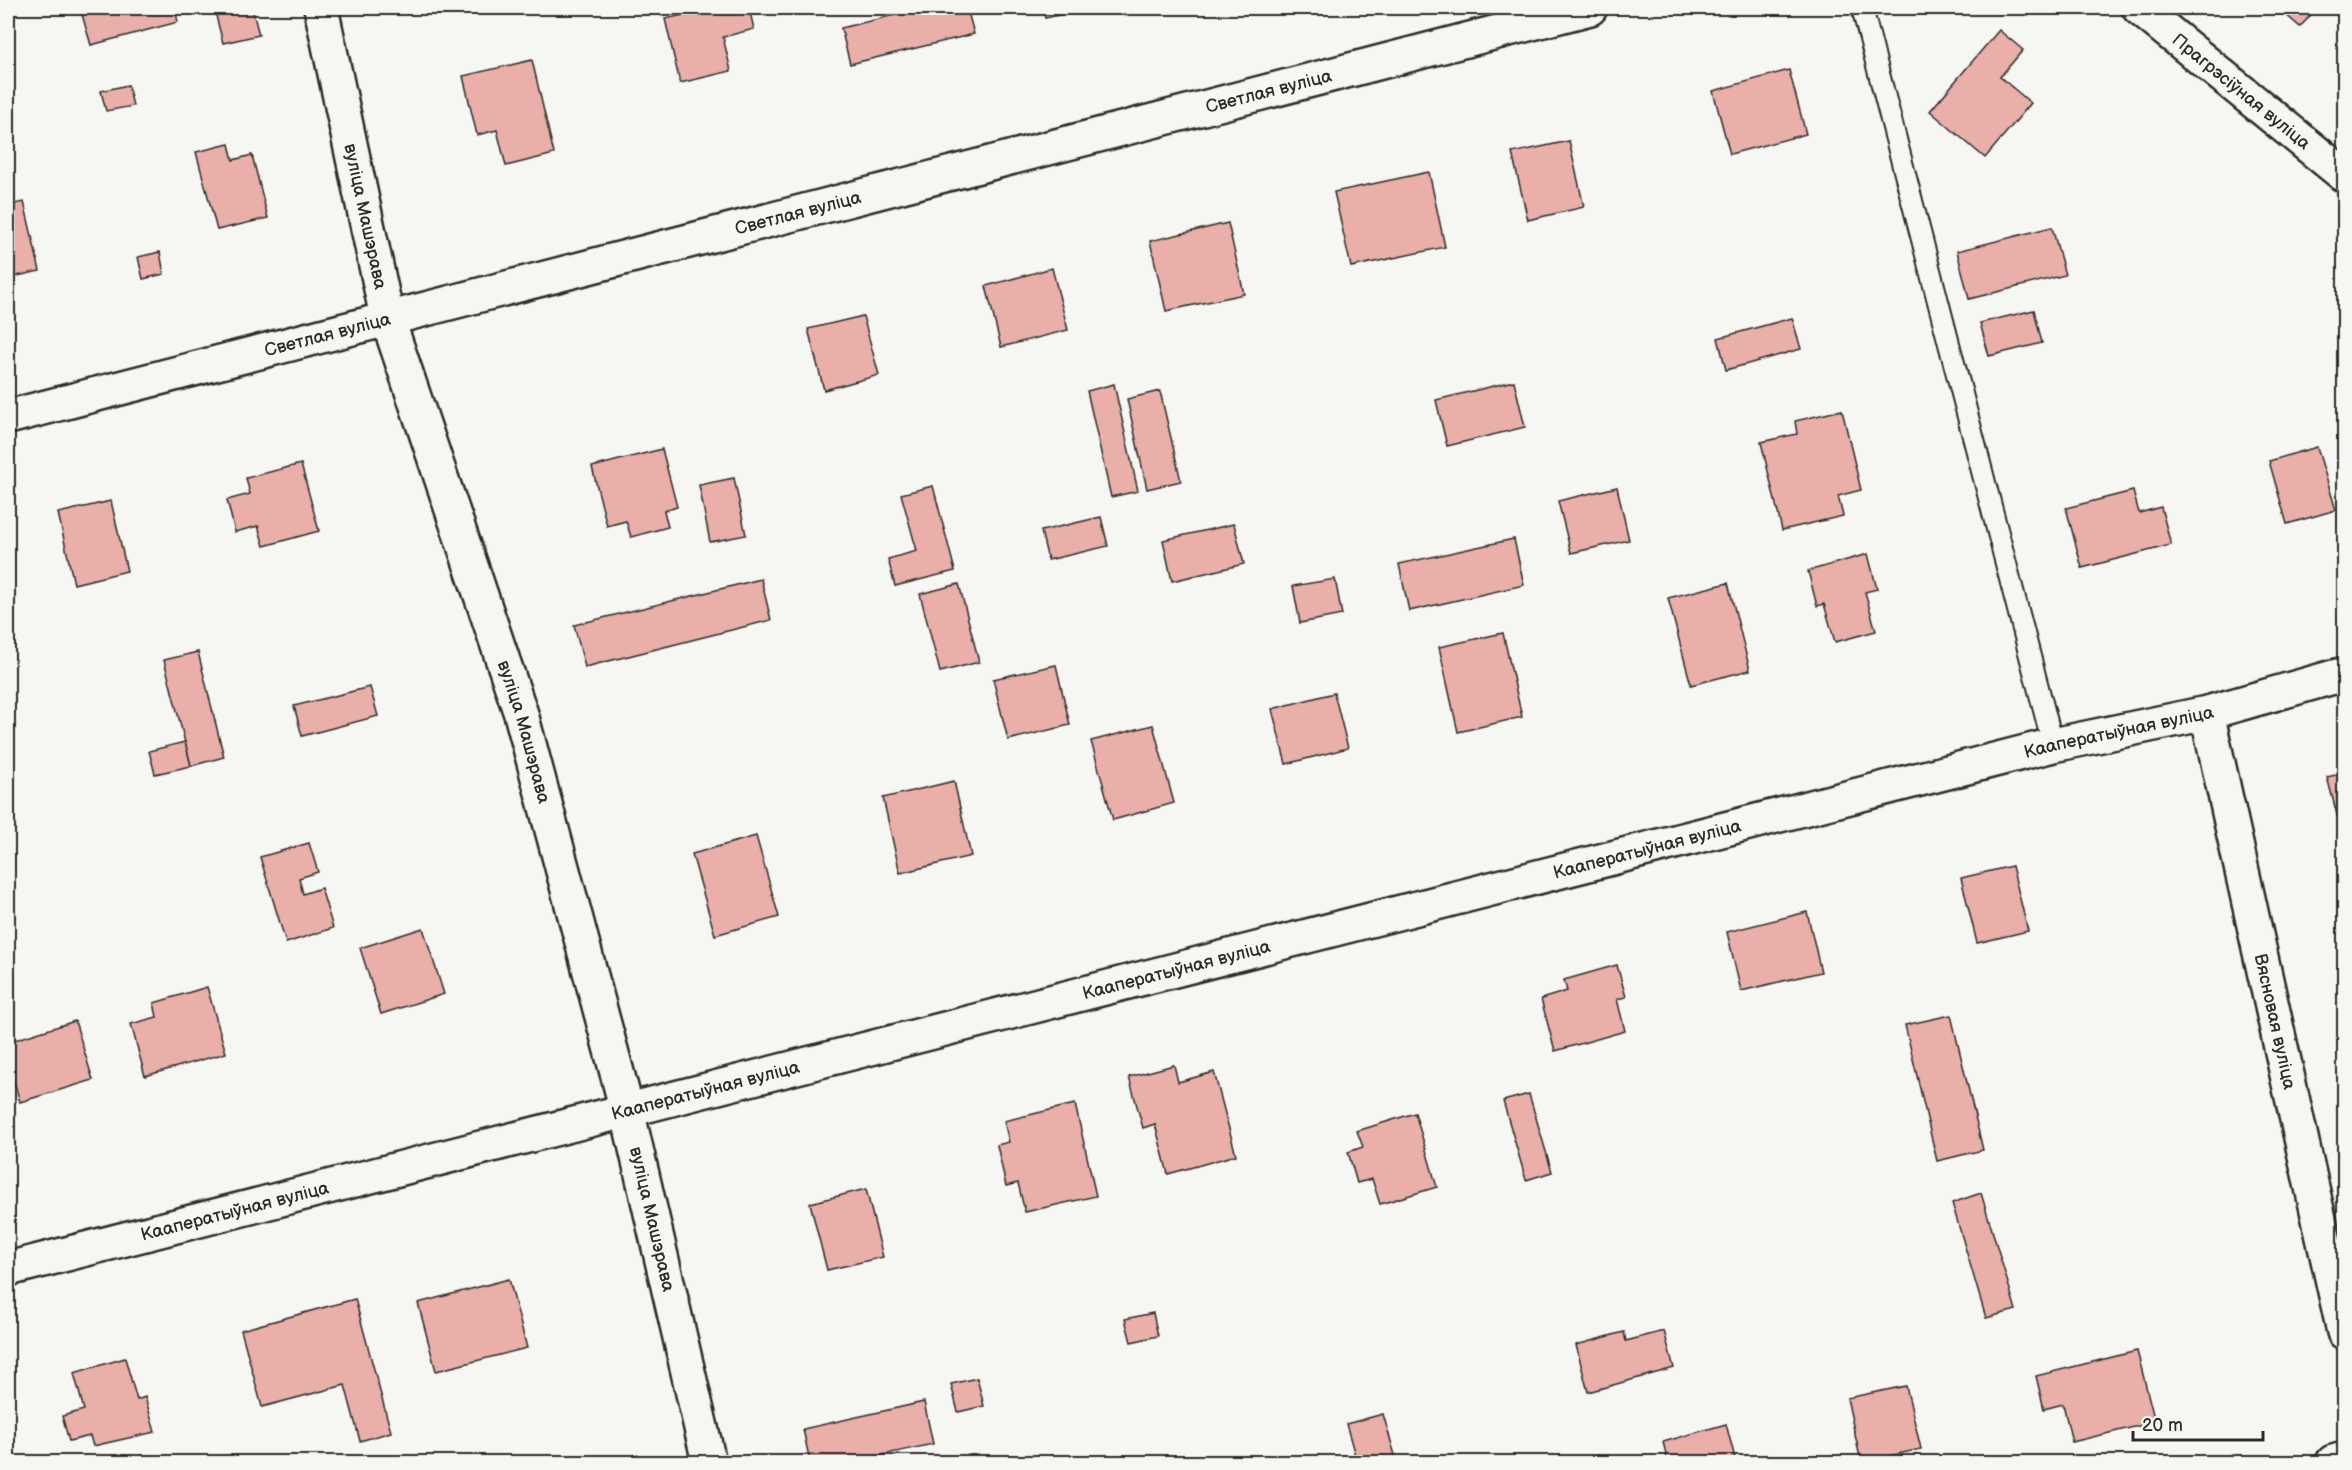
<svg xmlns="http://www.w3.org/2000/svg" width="2352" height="1470" font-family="'Balsamiq Sans',sans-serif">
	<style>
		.building { fill: #e9afa8; stroke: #2b2b2b; stroke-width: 1.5 }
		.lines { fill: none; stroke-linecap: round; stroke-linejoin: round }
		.lane-casing { stroke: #2b2b2b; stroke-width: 24 }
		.street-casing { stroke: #2b2b2b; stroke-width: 38 }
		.lane { stroke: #f6f6f2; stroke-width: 20 }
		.street { stroke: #f6f6f2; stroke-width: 33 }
		.labels { text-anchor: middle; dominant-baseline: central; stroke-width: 4.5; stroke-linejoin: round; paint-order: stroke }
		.street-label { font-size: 18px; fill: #2b2b2b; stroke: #f6f6f2 }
	</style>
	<rect width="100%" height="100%" fill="#f6f6f2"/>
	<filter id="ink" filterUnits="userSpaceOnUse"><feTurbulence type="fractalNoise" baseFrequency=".0167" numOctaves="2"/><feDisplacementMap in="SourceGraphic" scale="12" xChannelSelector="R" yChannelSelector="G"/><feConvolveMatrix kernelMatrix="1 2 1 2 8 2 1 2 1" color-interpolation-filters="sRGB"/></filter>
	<g filter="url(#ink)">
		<g class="building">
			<path d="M80,8H175L178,22L91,45Z"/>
			<path d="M214,8H252L259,35L223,43Z"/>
			<path d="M715,8H749L754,29L723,37L731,71L680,83L665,19Z"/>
			<path d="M902,8H967L974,34L850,64L841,28L903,13Z"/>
			<path d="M1043,8H1091L1045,18Z"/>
			<path d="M2278,8H2317L2300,27Z"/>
			<path d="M1999,30L2023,50L2000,77L2031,103L1985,158L1930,111Z"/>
			<path d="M532,60L554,154L506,166L497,130L477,135L463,76Z"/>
			<path d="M1789,70L1806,134L1730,154L1713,91Z"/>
			<path d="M128,85L133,106L106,111L101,91Z"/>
			<path d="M1569,141L1584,207L1528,220L1512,153Z"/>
			<path d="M229,144L233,160L252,155L268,218L217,230L196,152Z"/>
			<path d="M1429,172L1445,247L1351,267L1334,192Z"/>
			<path d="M24,202L40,271L8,278V205Z"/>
			<path d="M1228,223L1244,294L1166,311L1150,241Z"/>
			<path d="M2052,227L2065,275L1969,299L1957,251Z"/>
			<path d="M160,252L164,274L143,279L138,257Z"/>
			<path d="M1052,268L1068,330L1001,347L986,286Z"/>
			<path d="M2034,310L2042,343L1989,356L1980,323Z"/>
			<path d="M863,316L879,375L824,390L808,329Z"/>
			<path d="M1792,318L1801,349L1726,370L1718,338Z"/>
			<path d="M1514,381L1525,427L1447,446L1436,400Z"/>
			<path d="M1114,384L1138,491L1111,497L1087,391Z"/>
			<path d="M1160,391L1181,481L1147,489L1127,399Z"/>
			<path d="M1842,410L1861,490L1838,496L1843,516L1782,530L1761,442L1797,434L1795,421Z"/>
			<path d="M2317,447L2336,510L2287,524L2269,461Z"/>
			<path d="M662,449L677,507L664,511L668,527L631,537L626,521L607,526L592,467Z"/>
			<path d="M301,464L319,531L264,546L258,526L235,532L227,500L250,494L246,478Z"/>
			<path d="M734,478L746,535L710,542L699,485Z"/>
			<path d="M933,486L955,571L895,586L888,559L917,551L901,494Z"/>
			<path d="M1617,487L1629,540L1571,553L1558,501Z"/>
			<path d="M2133,491L2139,513L2161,507L2171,545L2082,568L2066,508Z"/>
			<path d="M111,501L127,571L74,584L58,513Z"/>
			<path d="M1101,517L1108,546L1048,560L1041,531Z"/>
			<path d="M1234,524L1244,564L1172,581L1163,540Z"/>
			<path d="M1514,539L1524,585L1409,611L1399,564Z"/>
			<path d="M1868,554L1877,589L1865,592L1876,631L1835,642L1824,604L1817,606L1808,571Z"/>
			<path d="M761,579L771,620L585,667L574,625Z"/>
			<path d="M1335,579L1342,615L1300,623L1293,586Z"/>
			<path d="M1728,583L1750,670L1691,685L1668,598Z"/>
			<path d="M959,584L979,662L940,672L920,594Z"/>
			<path d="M1503,633L1522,717L1458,732L1439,647Z"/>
			<path d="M198,652L224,757L191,766L164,660Z"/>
			<path d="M1056,665L1070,725L1008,740L993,679Z"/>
			<path d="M370,687L378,716L302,736L294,706Z"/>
			<path d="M1334,693L1348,748L1286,764L1272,709Z"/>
			<path d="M1153,725L1174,803L1113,820L1091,741Z"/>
			<path d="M185,742L191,766L155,774L149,751Z"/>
			<path d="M2344,773V841L2327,777Z"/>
			<path d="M954,781L971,856L900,873L883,798Z"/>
			<path d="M756,836L779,917L715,935L692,854Z"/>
			<path d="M309,843L318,872L299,878L303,894L321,888L333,928L286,943L260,857Z"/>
			<path d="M2012,866L2028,931L1977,943L1961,878Z"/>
			<path d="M1807,912L1821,972L1741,991L1727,932Z"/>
			<path d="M423,928L444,994L381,1014L360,948Z"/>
			<path d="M1617,965L1626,997L1617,999L1625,1031L1555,1051L1541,999L1567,991L1564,980Z"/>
			<path d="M207,987L226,1053L145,1076L131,1024L157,1017L154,1003Z"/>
			<path d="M1951,1015L1983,1150L1937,1161L1905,1025Z"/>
			<path d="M75,1021L93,1080L20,1102L8,1061V1042Z"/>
			<path d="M1174,1065L1178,1082L1214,1072L1236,1155L1168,1174L1155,1124L1143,1128L1129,1077Z"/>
			<path d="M1529,1094L1552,1172L1526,1180L1503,1101Z"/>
			<path d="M1075,1104L1096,1196L1025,1212L1018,1183L1006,1186L997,1145L1009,1142L1004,1121Z"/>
			<path d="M1415,1113L1437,1187L1380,1204L1372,1179L1357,1183L1348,1152L1363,1147L1357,1131Z"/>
			<path d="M866,1189L883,1257L827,1270L810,1203Z"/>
			<path d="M1981,1193L2016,1310L1986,1318L1952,1203Z"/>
			<path d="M509,1279L527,1348L436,1371L418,1303Z"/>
			<path d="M355,1299L391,1432L360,1441L345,1385L262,1407L241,1330Z"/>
			<path d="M1153,1313L1158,1336L1131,1342L1125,1319Z"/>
			<path d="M1664,1331L1674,1368L1588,1392L1576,1345L1624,1332L1626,1341Z"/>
			<path d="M2137,1351L2155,1422L2072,1442L2063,1404L2044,1409L2036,1376Z"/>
			<path d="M125,1358L137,1400L145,1397L155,1432L93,1446L90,1436L69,1441L62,1416L84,1410L74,1373Z"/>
			<path d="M977,1378L984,1406L958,1412L951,1384Z"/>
			<path d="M1906,1386L1921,1449L1861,1462L1847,1398Z"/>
			<path d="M924,1402L933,1444L850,1462H810L803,1429Z"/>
			<path d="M1383,1414L1397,1462H1357L1346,1424Z"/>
			<path d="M1726,1424L1736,1462H1668L1663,1442Z"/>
		</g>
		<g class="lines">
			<defs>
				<path id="lane" d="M1862,8L2053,745"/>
				<g id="street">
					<path id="s1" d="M321,8L387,317L521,714L627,1110L709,1462"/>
					<path id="s2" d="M2139,8L2344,175"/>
					<path id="s3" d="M8,417L1590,8"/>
					<path id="s4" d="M2207,713L2344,1332"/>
					<path id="s5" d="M8,1269L2053,745L2207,713L2344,674"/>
					<path d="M2333,1462L2344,1459"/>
				</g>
			</defs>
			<use href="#lane" class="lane-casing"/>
			<use href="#street" class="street-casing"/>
			<use href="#lane" class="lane"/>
			<use href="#street" class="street"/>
		</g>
	</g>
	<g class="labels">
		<g class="street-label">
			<text stroke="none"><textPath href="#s3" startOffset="1302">Светлая вуліца</textPath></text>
			<text stroke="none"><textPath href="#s2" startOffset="132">Прагрэсіўная вуліца</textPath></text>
			<text stroke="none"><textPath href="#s3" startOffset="816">Светлая вуліца</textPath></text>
			<text stroke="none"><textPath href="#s1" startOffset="213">вуліца Машэрава</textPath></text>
			<text stroke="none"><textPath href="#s3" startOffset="330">Светлая вуліца</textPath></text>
			<text stroke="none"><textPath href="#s1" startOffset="753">вуліца Машэрава</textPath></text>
			<text stroke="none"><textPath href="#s5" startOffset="2178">Кааператыўная вуліца</textPath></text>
			<text stroke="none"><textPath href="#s5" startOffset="1692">Кааператыўная вуліца</textPath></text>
			<text stroke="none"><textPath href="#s5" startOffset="1206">Кааператыўная вуліца</textPath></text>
			<text stroke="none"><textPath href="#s4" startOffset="316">Вясновая вуліца</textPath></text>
			<text stroke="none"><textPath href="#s5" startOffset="720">Кааператыўная вуліца</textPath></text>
			<text stroke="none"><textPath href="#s5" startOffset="234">Кааператыўная вуліца</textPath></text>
			<text stroke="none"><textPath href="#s1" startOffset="1257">вуліца Машэрава</textPath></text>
		</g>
	</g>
	<rect width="2352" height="1470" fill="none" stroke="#f6f6f2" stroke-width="30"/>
	<rect x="15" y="15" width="2322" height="1440" fill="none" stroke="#2b2b2b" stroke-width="2" filter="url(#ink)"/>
	<path d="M2133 1431v9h130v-9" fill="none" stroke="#2b2b2b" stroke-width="3"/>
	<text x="2142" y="1431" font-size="18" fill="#2b2b2b" stroke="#f6f6f2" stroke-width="4.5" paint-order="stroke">20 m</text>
</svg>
